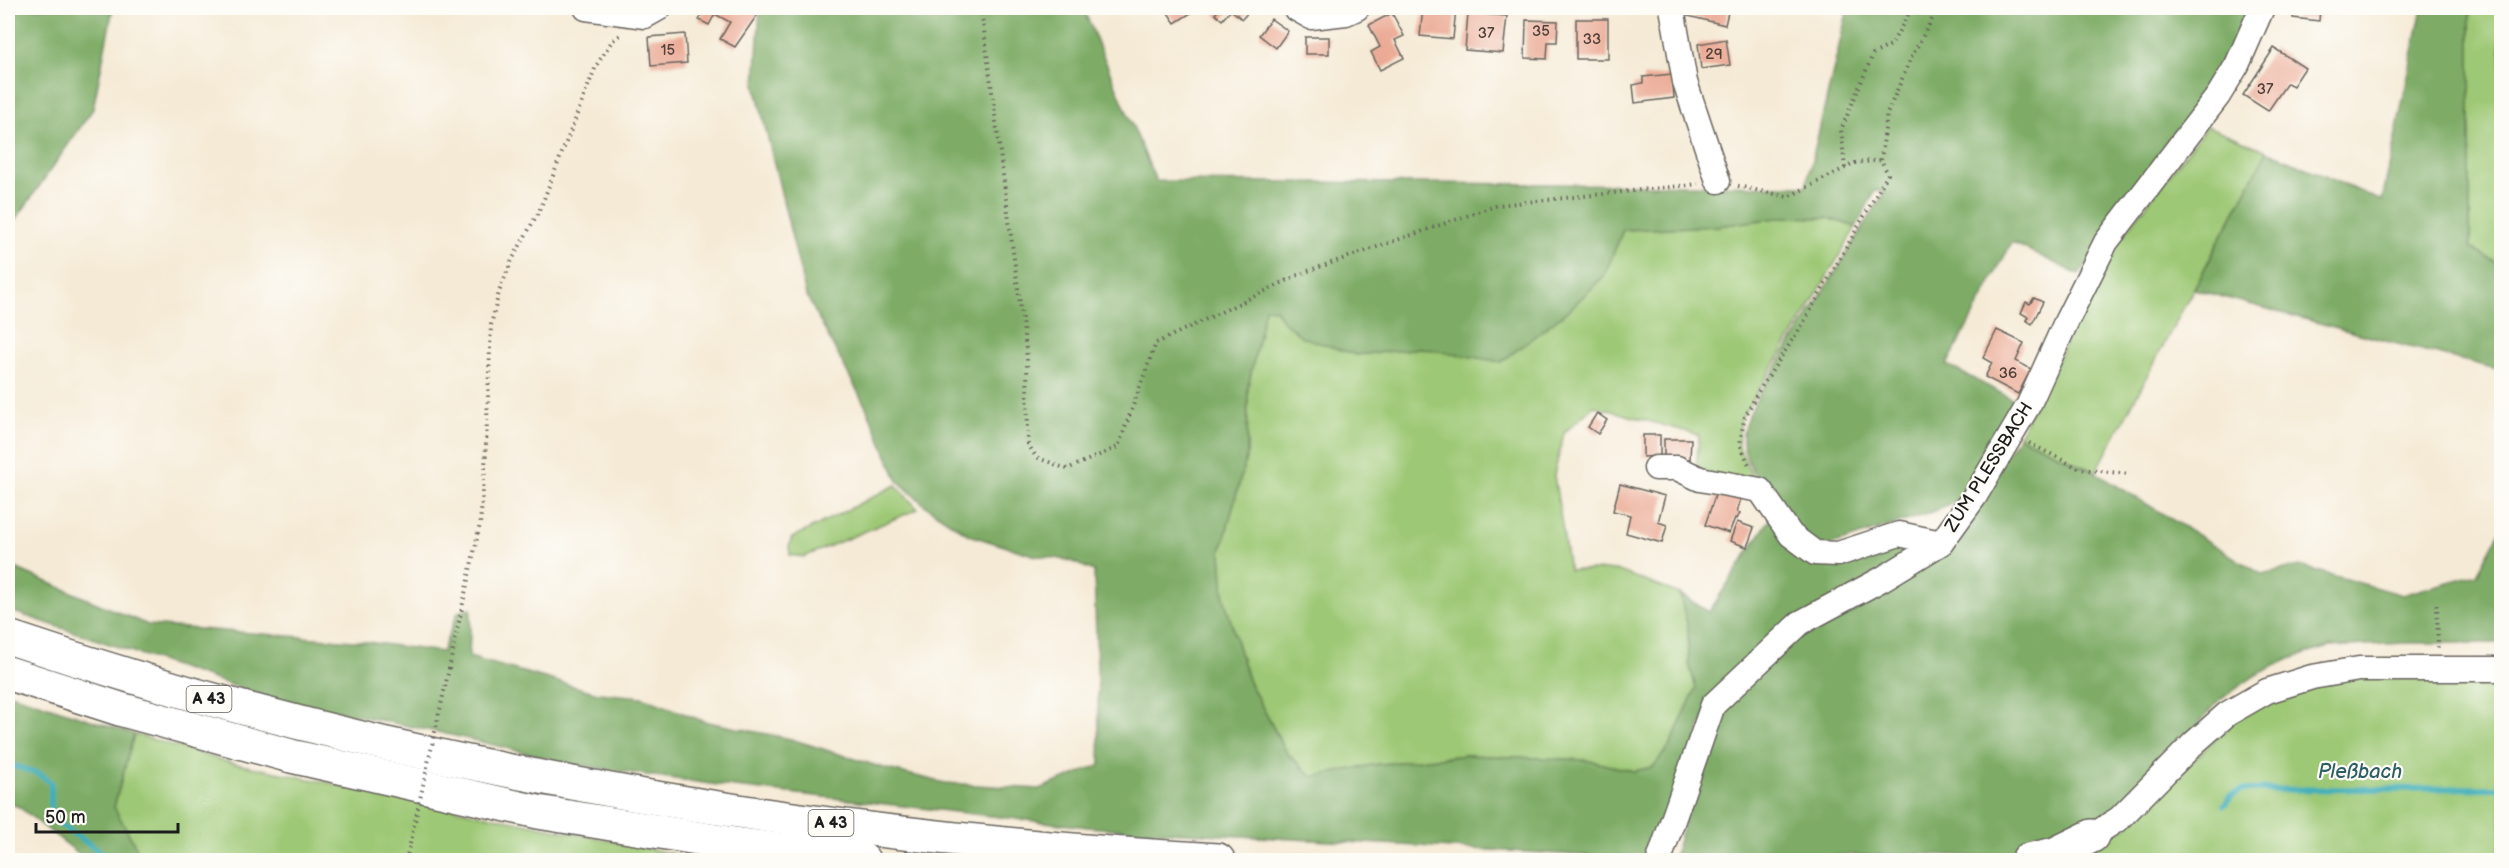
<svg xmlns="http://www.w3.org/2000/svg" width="2509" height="868" font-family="'Balsamiq Sans',sans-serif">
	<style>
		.green { fill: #9dc875; stroke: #5c7248; stroke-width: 1.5 }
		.forest { fill: #7eac66; stroke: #4d6441; stroke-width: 1.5 }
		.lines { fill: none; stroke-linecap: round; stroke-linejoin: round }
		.stream { stroke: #3fafb9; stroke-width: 6 }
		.building { fill: #ebaa95 }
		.minor-casing { stroke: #68645d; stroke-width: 27 }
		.highway-casing { stroke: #68645d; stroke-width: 36 }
		.path { stroke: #68645d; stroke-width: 4; stroke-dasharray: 1.5 4.5; stroke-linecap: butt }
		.minor { stroke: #fff; stroke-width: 24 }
		.highway { stroke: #fff; stroke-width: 33 }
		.path-bridge { stroke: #68645d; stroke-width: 4; stroke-dasharray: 1.5 4.5; stroke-linecap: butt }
		.labels { text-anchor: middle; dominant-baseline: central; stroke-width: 4.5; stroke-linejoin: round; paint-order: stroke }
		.number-label { font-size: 15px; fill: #50403a }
		.shield { fill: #fdfcf7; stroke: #605f5e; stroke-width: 1.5 }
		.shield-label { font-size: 16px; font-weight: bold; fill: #1c1c1c }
		.street-label { font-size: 18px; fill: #1c1c1c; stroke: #fdfcf7 }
		.water-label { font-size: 20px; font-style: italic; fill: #2c5e63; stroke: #fdfcf7 }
	</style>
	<rect width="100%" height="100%" fill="#fdfcf7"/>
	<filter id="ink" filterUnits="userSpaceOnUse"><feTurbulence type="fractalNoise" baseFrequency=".0167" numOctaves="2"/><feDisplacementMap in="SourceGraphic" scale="12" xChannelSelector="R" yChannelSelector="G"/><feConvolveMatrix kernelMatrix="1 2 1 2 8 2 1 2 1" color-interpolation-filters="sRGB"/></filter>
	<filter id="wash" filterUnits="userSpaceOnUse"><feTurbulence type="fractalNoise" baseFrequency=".008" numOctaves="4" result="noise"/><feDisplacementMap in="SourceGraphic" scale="24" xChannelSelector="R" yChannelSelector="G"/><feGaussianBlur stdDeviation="1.35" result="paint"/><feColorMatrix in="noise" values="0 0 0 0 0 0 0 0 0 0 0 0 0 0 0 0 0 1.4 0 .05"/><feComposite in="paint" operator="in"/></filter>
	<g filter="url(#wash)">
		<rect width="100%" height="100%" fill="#f5ead5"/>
		<g class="green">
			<path d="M2470,8H2501V266L2470,248Z"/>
			<path d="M2207,126L2267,151L2096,472L2019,436L2113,249Z"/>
			<path d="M1784,217L1828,218L1856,227L1800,323L1740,420L1738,446L1757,487L1696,471L1699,435L1594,406L1564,433L1554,475L1569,570H1616L1680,594L1688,628L1689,664L1696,688L1669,747L1653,767L1634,771L1585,760L1466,755L1372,765L1312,778L1287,753L1248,680L1224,598L1221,552L1247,454L1248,387L1265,307L1275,309L1282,320L1356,355L1422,348L1501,362L1570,309L1604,276L1623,230L1717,226Z"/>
			<path d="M896,485L918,509L804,557L790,555L789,546L792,538Z"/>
			<path d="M2352,676L2501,682V856L2063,860L2128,826L2232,722L2271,698Z"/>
			<path d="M134,734L232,763L703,860H143L114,807Z"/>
		</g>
		<g class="forest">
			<path d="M8,8H113L93,109L8,231Z"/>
			<path d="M760,8H1083L1156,181L1806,186L1848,8H2254L2232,64L2079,275L2012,242L1947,365L2020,403L1968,492L1950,505L1927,514L1816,550C1794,525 1746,477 1743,443C1741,426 1752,409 1759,395L1885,192L1875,191L1856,227L1828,218L1784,217L1717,226L1623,230L1604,276L1570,309L1501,362L1422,348L1356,355L1302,337L1282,320L1275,309L1265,308L1248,387L1247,454L1221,552L1224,598L1248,680L1287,753L1312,777L1372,765L1466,755L1585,760L1634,771L1653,767L1669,747L1696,688L1689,664L1688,628L1680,594L1709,612L1772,516L1812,556L1900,538L1930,543L1710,702L1651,859L1097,828L718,785L577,765L447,734L264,696L8,610V565L148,625L367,642L442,652L458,612L471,609L469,657L598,693L642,697L703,721L791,739L887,769L945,783L1039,789L1100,765L1094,571L1068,560L1033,555L969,535L928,508L898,481L867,409L806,295L755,85Z"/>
			<path d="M2422,8H2470V247L2501,266V370L2378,339L2194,289L2267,151L2382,201Z"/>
			<path d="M2019,436L2096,473L2261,574L2300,566L2402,595L2477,574L2501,529V643H2405L2329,647L2289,659L2256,675L2220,700L2128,801L2046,848L2004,857L1922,854L1674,858L1715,706L1802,626L1944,546Z"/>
			<path d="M8,693L134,734L114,807L143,860H87L19,807L8,802Z"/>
		</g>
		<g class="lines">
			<g class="stream">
				<path d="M8,764L40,774L51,783V818L98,850L106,860"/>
				<path d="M2224,805L2231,796L2242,790L2502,788"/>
			</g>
		</g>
		<g id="blocks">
			<g class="building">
				<path d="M706,8H760V11L735,47L720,39L730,22L715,14L709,25L699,20Z"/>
				<path d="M1170,8H1199L1175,23L1166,10Z"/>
				<path d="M1220,8H1252L1242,19L1231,10L1222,20L1215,14Z"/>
				<path d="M1423,8H1456L1453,39L1420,36Z"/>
				<path d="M1689,8H1729L1725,25L1688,16Z"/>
				<path d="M2294,8H2320L2319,21L2293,18Z"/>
				<path d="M1392,13L1404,36L1395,40L1404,58L1380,70L1371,52L1380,47L1369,25Z"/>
				<path d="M1468,13L1507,16L1503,53L1465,50Z"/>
				<path d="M1271,19L1288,31L1276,48L1259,35Z"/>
				<rect x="1576" y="19" width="32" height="40"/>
				<path d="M1526,20L1558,21L1557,42H1548L1547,59L1525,58Z"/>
				<path d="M685,34L687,63L651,66L649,37Z"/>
				<rect x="1305" y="37" width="24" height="17"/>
				<path d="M1726,39L1730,65L1701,69L1698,44Z"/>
				<path d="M2274,48L2305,68L2293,86L2287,83L2268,111L2243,95Z"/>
				<path d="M1672,74L1674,98L1635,103L1633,85L1643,83V77Z"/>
				<path d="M2034,298L2043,302L2032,324L2026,320L2028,317L2021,313L2026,302L2030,304Z"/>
				<path d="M1997,330L2024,343L2016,361L2031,369L2018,394L1985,377L1992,363L1983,358Z"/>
				<path d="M1597,413L1607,420L1598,434L1588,427Z"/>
				<path d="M1643,435H1660V456L1643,457Z"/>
				<path d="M1664,439H1691L1690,459H1664Z"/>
				<path d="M1620,484L1665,496L1658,522L1667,525L1662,543L1626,533L1630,515L1613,511Z"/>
				<path d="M1717,490L1741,498L1737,512L1740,513L1737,519L1735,518L1729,533L1705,525Z"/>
				<path d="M1737,522L1754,528L1747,547L1730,541Z"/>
			</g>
		</g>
	</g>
	<g filter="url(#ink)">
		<use href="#blocks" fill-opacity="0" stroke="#68645d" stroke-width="1.5"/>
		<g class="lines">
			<defs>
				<g id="minor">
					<path d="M586,8L645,16L659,8"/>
					<path d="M1295,8L1311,17L1346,13L1357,8"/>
					<path d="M1672,8L1685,82L1718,181"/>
					<path d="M1656,468H1677L1700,479L1760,490L1791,535L1815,553L1838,554L1899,534L1941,543"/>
					<path d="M2092,836L2120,818L2194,743L2227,714L2267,691L2312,677L2359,669H2502"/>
					<path d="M1659,860L1713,705L1800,623L1882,579L1941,543L1975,496L2029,404L2066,322L2106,242L2218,96L2237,65L2262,8"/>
				</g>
				<g id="highway">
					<path d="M8,637C397,768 808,837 1218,860"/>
					<path d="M8,673L123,710L291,756L538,812L740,845L863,860"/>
					<path d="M2028,860L2055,854L2092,836"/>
				</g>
			</defs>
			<use href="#minor" class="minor-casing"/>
			<use href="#highway" class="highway-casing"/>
			<g class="path">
				<path d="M981,8L1027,357L1028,444L1036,457L1067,469L1118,447L1156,343L1305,272L1498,205L1698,184"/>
				<path d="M1881,160L1887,114L1910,60L1938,8"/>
				<path d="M1845,168L1841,130L1873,54L1891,45L1912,8"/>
				<path d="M1738,186L1788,197L1855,163L1881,160L1888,174L1801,327L1758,392L1744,419L1740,444L1750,467"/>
				<path d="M2029,443L2080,469L2130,474"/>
				<path d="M2437,604L2438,648"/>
				<path d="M445,687L480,524L485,468L491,325L499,292L512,260L540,209L596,66L612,41L623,33"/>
				<path d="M406,860L410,844"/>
			</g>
			<use href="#minor" class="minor"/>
			<use href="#highway" class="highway"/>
			<path class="path-bridge" d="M410,844L445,687"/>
		</g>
	</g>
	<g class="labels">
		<g class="number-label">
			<text x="1541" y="31">35</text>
			<text x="1486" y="33">37</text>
			<text x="1592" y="39">33</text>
			<text x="668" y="50">15</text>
			<text x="1714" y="54">29</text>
			<text x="2265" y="89">37</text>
			<text x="2008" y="373">36</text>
		</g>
		<g class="shield">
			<rect x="186.5" y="686" width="45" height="26" rx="4.5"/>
			<rect x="808.5" y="810" width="45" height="26" rx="4.5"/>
		</g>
		<g class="shield-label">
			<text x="209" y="699">A 43</text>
			<text x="831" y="823">A 43</text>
		</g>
		<g class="street-label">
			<text transform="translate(1989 467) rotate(-58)">ZUM PLESSBACH</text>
		</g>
		<g class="water-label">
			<text x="2360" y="772">Pleßbach</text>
		</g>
	</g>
	<rect width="2509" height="868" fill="none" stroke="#fdfcf7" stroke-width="30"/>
	<path d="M36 823v9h142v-9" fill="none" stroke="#1c1c1c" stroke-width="3"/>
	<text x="45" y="823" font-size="18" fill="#1c1c1c" stroke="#fdfcf7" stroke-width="4.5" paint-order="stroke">50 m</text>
</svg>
